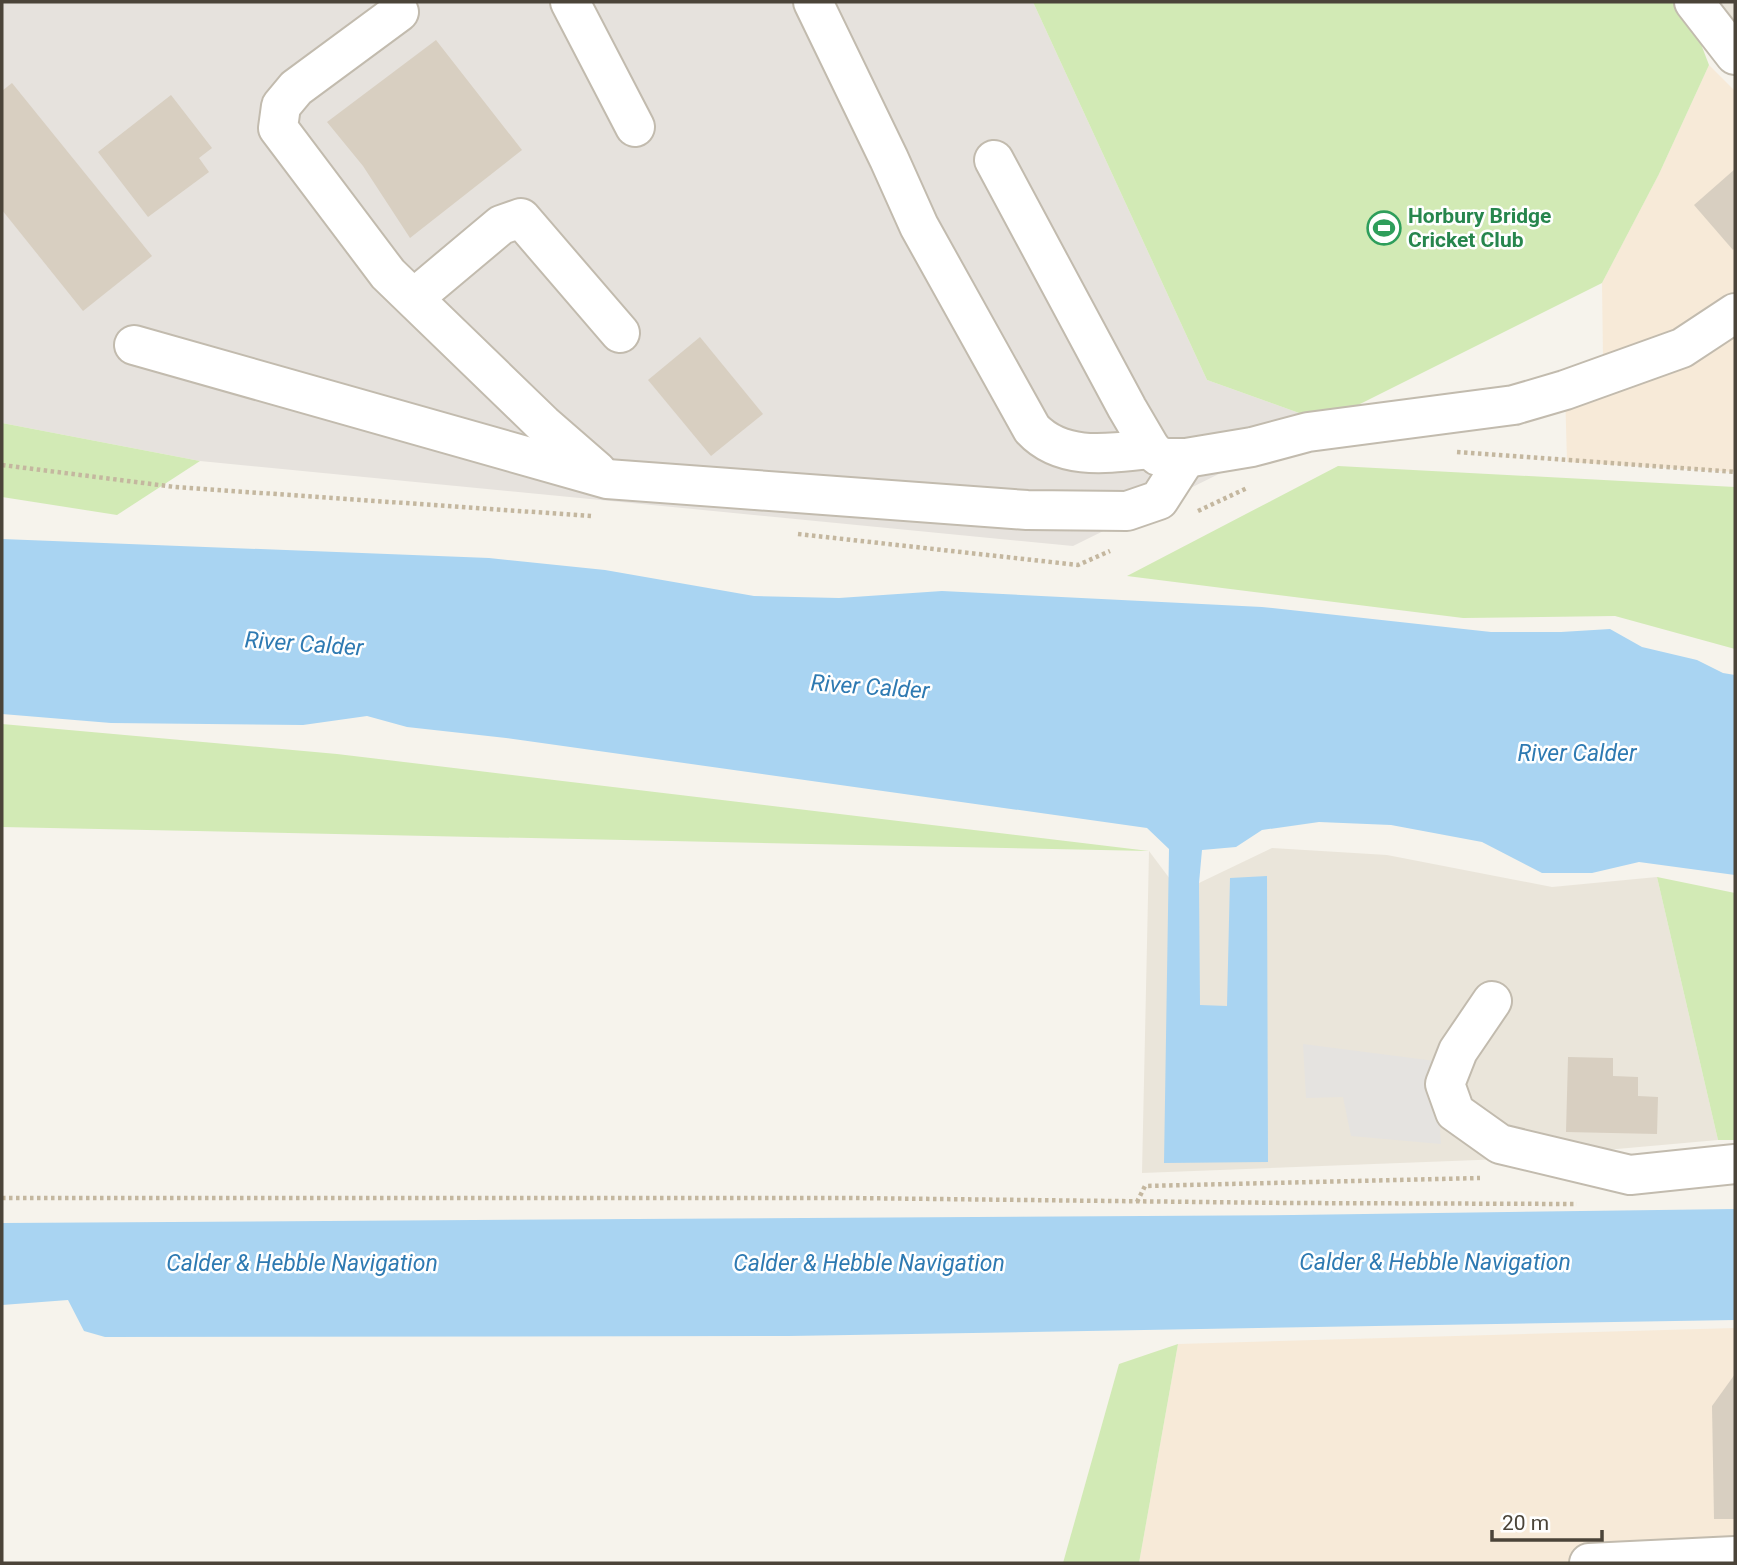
<svg xmlns="http://www.w3.org/2000/svg" width="1737" height="1565" font-family="Roboto,sans-serif">
	<style>
		.residential { fill: #eae5da }
		.commercial { fill: #f7ead8 }
		.industrial { fill: #e6e2dd }
		.green { fill: #d2eab5 }
		.parking { fill: #e5e3e0 }
		.water { fill: #a9d4f2 }
		.building { fill: #d8cfc1 }
		.lines { fill: none; stroke-linecap: round; stroke-linejoin: round }
		.minor-casing { stroke: #c2bbae; stroke-width: 42 }
		.path { stroke: #c4b79f; stroke-width: 4.5; stroke-dasharray: 3.5 3.5; stroke-linecap: butt }
		.minor { stroke: #fff; stroke-width: 38 }
		.labels { text-anchor: middle; dominant-baseline: central; stroke-width: 5; stroke-linejoin: round; paint-order: stroke }
		.leisure-label { font-size: 21px; font-weight: bold; fill: #27864d; stroke: #fff; text-anchor: start }
		.water-label { font-size: 23px; font-style: italic; fill: #2e7ab2; stroke: #fff }
	</style>
	<rect width="100%" height="100%" fill="#f6f3ec"/>
	<g class="residential">
		<path d="M1696,2H1735V51Z"/>
		<path d="M1272,848L1387,855L1552,887L1657,877L1718,1140L1504,1159L1142,1173L1149,851L1170,879L1199,883Z"/>
	</g>
	<g class="commercial">
		<path d="M1709,65L1735,91V472L1567,462L1565,390L1603,359L1602,283L1659,174Z"/>
		<path d="M1735,1328V1563H1139L1178,1344Z"/>
	</g>
	<path class="industrial" d="M2,2H1033L1207,380L1324,422L1073,546L200,461L2,423Z"/>
	<g class="green">
		<path d="M1033,2H1685L1709,65L1659,174L1602,283L1324,422L1207,380Z"/>
		<path d="M2,423L200,461L117,515L2,497Z"/>
		<path d="M1338,466L1735,487V649L1615,616L1463,618L1127,576Z"/>
		<path d="M2,724L337,754L1149,851L2,827Z"/>
		<path d="M1657,877L1735,893V1140H1718Z"/>
		<path d="M1178,1344L1139,1563H1063L1119,1364Z"/>
	</g>
	<path class="parking" d="M1303,1044L1435,1061L1441,1144L1351,1136L1343,1097L1306,1098Z"/>
	<g class="water">
		<path d="M2,539L489,558L605,570L754,596L839,598L942,591L1262,607L1491,632H1561L1610,629L1642,647L1697,660L1723,673L1735,675V875L1639,862L1592,873H1542L1482,842L1391,825L1319,822L1262,830L1236,847L1202,850L1199,883L1200,1005L1227,1006L1230,878L1267,876L1268,1162L1164,1163L1169,849L1147,828L506,738L407,727L367,716L303,725L111,723L2,714Z"/>
		<path d="M1735,1209V1320L789,1336L105,1337L84,1331L68,1300L2,1305V1223L1293,1215Z"/>
	</g>
	<g class="building">
		<path d="M436,40L522,150L410,238L363,166L327,122Z"/>
		<path d="M12,83L152,256L83,311L2,210V91Z"/>
		<path d="M171,95L212,148L199,158L209,172L148,217L98,152Z"/>
		<path d="M1735,169V248L1733,250L1694,205Z"/>
		<path d="M700,337L763,414L711,456L648,380Z"/>
		<path d="M1568,1057L1613,1058V1076L1638,1077V1096L1658,1097L1657,1134L1566,1132Z"/>
		<path d="M1735,1374V1519H1714L1712,1406Z"/>
	</g>
	<g class="lines">
		<defs>
			<g id="minor">
				<path d="M570,2L635,127"/>
				<path d="M813,2L889,159L919,226L1032,429C1063,462 1111,453 1151,449"/>
				<path d="M1694,2L1735,55"/>
				<path d="M399,12L296,88L281,106L278,128L388,274L543,424L597,471"/>
				<path d="M994,160L1127,408L1151,449L1158,456L1167,458H1186L1252,447L1308,432L1514,405L1565,390L1682,348L1735,313"/>
				<path d="M414,298L501,225L521,218L620,333"/>
				<path d="M134,345L607,479L1027,510L1127,511L1159,500L1186,458"/>
				<path d="M1492,1001L1458,1051L1445,1084L1455,1112L1500,1144L1630,1175L1735,1164"/>
				<path d="M1589,1563L1735,1556"/>
			</g>
		</defs>
		<use href="#minor" class="minor-casing"/>
		<g class="path">
			<path d="M1457,452L1735,472"/>
			<path d="M2,465L175,487L591,516"/>
			<path d="M1198,511L1247,488"/>
			<path d="M798,534L1078,565L1110,551"/>
			<path d="M2,1198H850L1288,1203L1577,1204"/>
			<path d="M1137,1202L1145,1186L1480,1178"/>
		</g>
		<use href="#minor" class="minor"/>
	</g>
	<defs>
		<symbol id="stadium-ring" viewBox="-11 -11 22 22"><circle r="9.5" fill="#fff" stroke="#2e9e5b" stroke-width="1.5"/><path d="M0-5a6.5 5 0 1 0 0 10a6.5 5 0 1 0 0-10ZM-3.5-1.8h7v3.6h-7Z" fill="#2e9e5b"/></symbol>
	</defs>
	<g fill-rule="evenodd">
		<use href="#stadium-ring" x="1365" y="209" width="38" height="38"/>
	</g>
	<g class="labels">
		<g class="leisure-label">
			<text x="1408" y="216">Horbury Bridge<tspan x="1408" dy="24">Cricket Club</tspan></text>
		</g>
		<g class="water-label">
			<text transform="translate(304 644) rotate(4)">River Calder</text>
			<text transform="translate(870 687) rotate(4)">River Calder</text>
			<text x="1577" y="753">River Calder</text>
			<text x="1435" y="1262">Calder &amp; Hebble Navigation</text>
			<text x="302" y="1263">Calder &amp; Hebble Navigation</text>
			<text x="869" y="1263">Calder &amp; Hebble Navigation</text>
		</g>
	</g>
	<rect width="1737" height="1565" fill="none" stroke="#4b4439" stroke-width="7"/>
	<path d="M1492 1530v10h110v-10" fill="none" stroke="#4b4439" stroke-width="3.5"/>
	<text x="1502" y="1530" font-size="21" fill="#4b4439" stroke="#ffffff" stroke-width="5" paint-order="stroke">20 m</text>
</svg>
